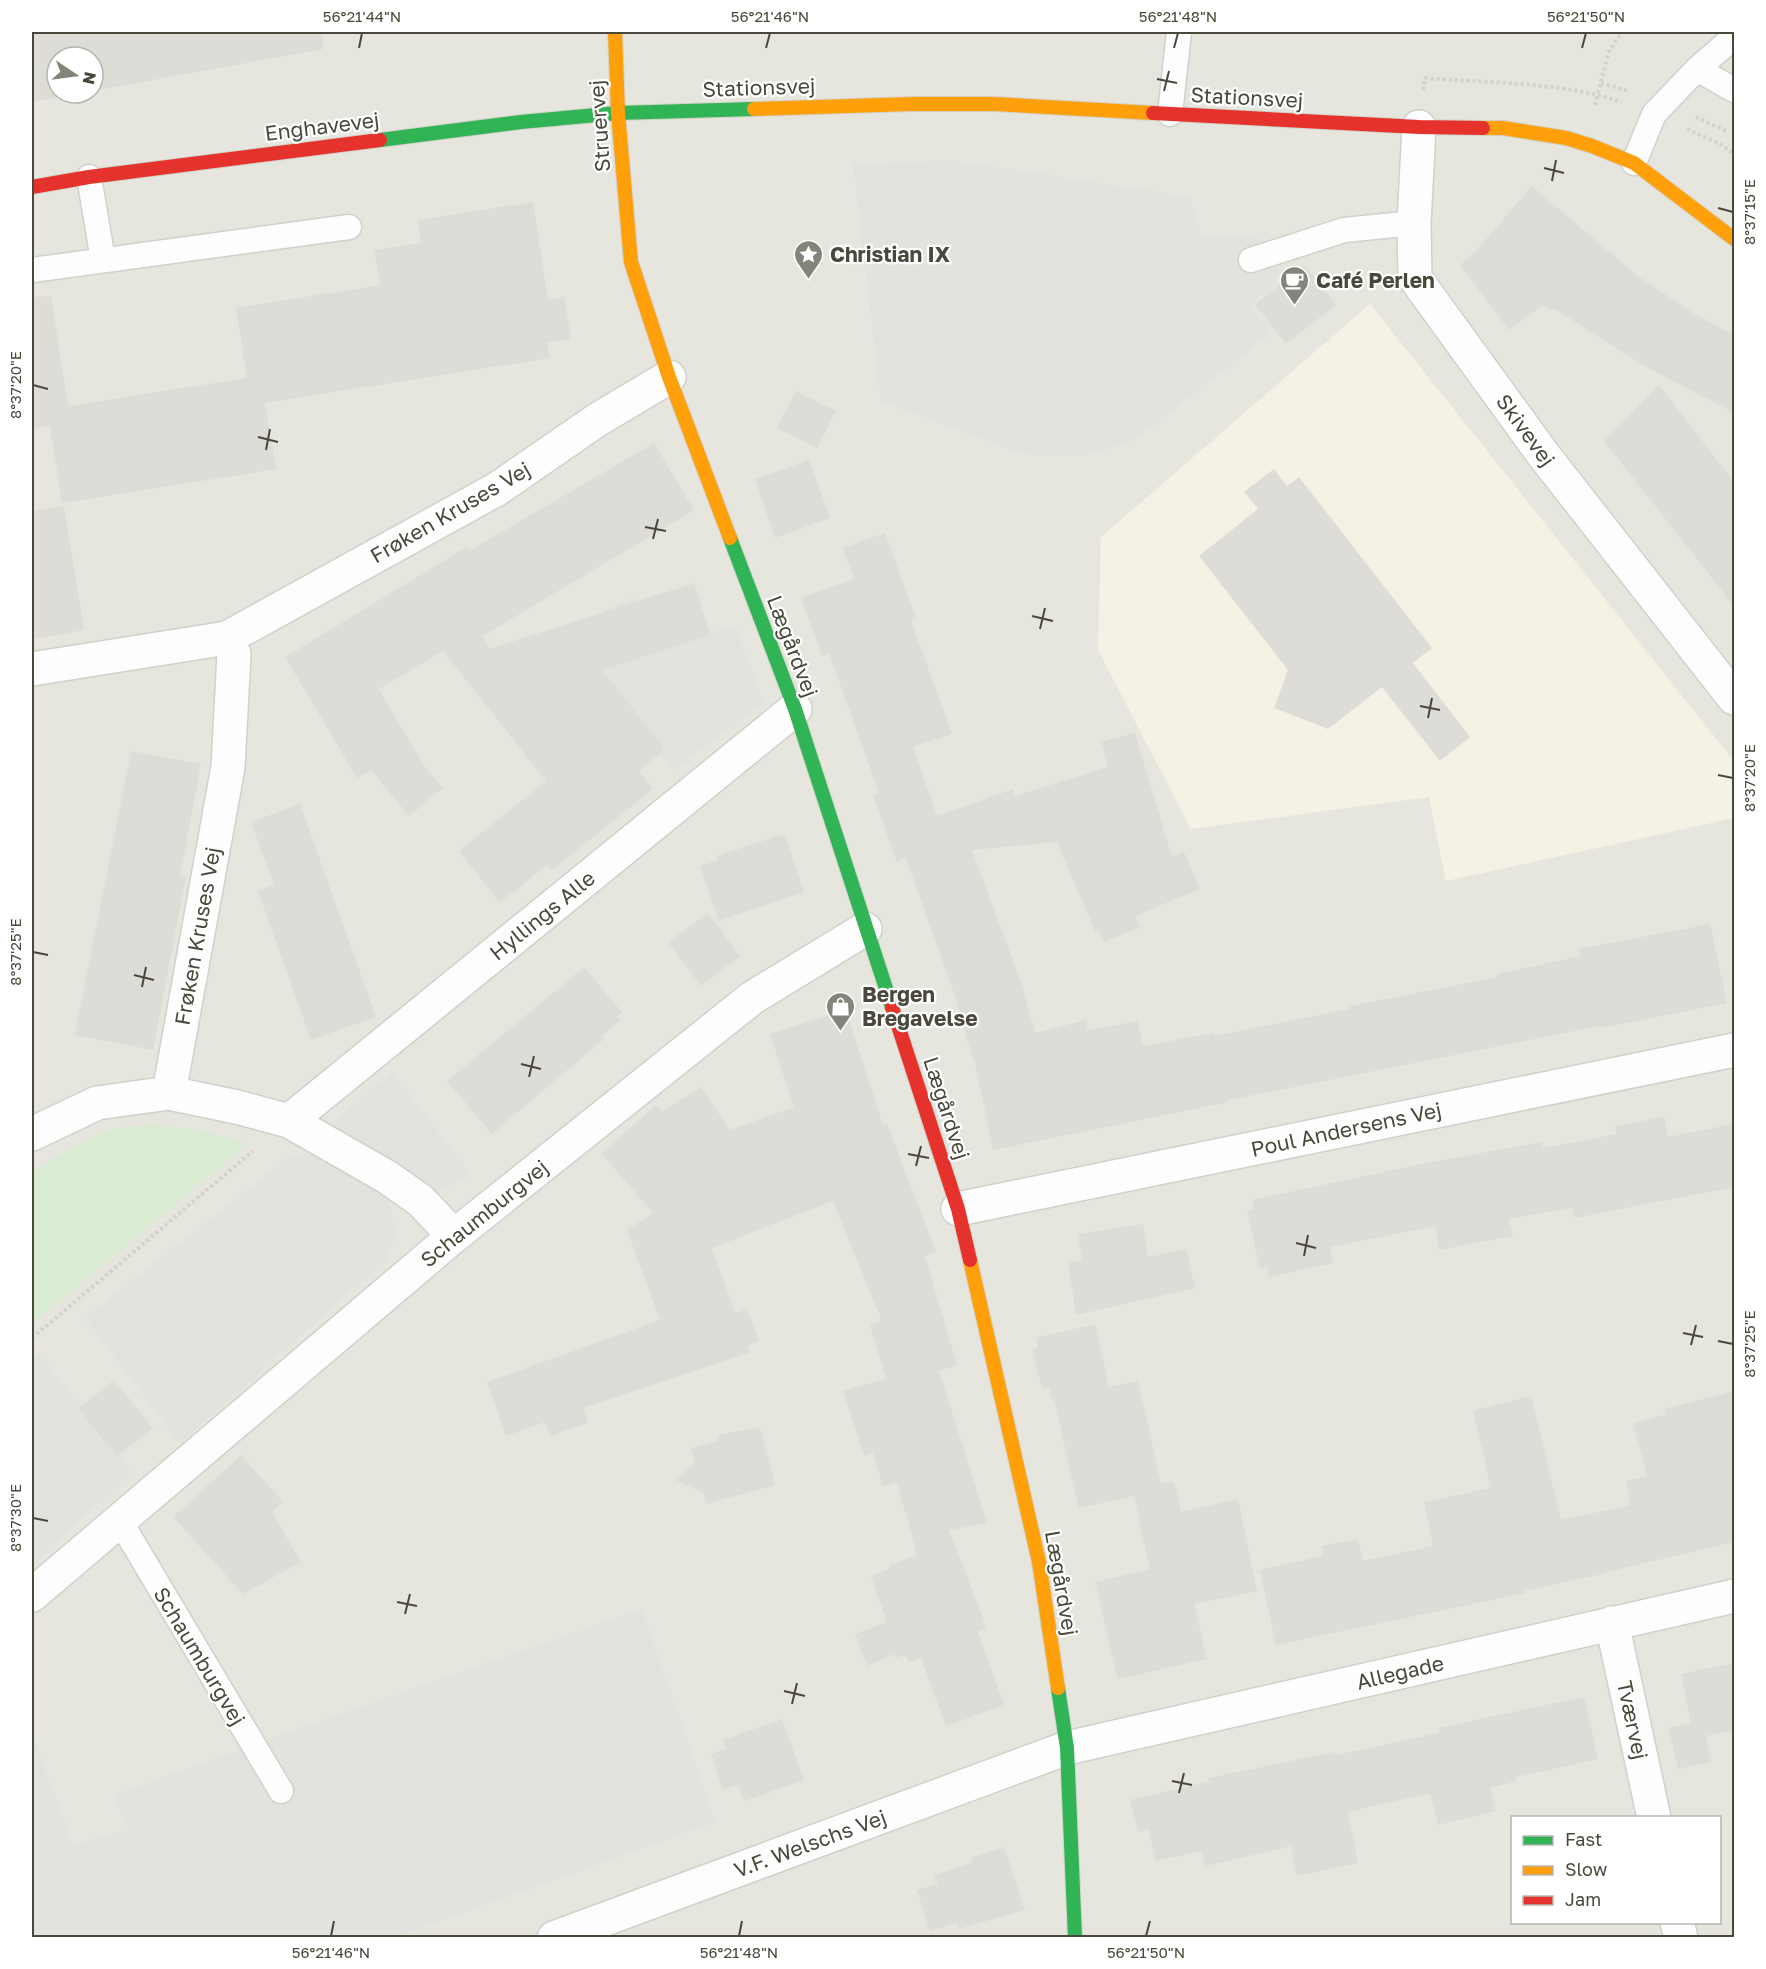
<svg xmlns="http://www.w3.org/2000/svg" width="1766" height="1969" font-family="'Golos Text',sans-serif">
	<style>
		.residential { fill: #e6e6de; fill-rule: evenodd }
		.commercial { fill: #f4f2e4 }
		.green { fill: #d9ebd2 }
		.parking { fill: #e2e2de }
		.building { fill: #dddcd7 }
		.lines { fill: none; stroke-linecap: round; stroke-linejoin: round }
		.lane-casing { stroke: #d1d1cc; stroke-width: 27 }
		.street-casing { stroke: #d1d1cc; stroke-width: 36 }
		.fast-casing { stroke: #d2d3c8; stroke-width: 16 }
		.slow-casing { stroke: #d2d3c8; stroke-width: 16 }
		.jam-casing { stroke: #d2d3c8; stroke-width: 16 }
		.path { stroke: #d3d3cd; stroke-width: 4; stroke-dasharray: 3 3; stroke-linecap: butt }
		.lane { stroke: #fdfdfd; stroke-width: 24 }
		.street { stroke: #fdfdfd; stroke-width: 33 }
		.fast { stroke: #30b455; stroke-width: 14 }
		.slow { stroke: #ff9f0a; stroke-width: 14 }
		.jam { stroke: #e5322d; stroke-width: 14 }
		.ticks { fill: none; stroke: #49483b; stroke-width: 2 }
		.labels { text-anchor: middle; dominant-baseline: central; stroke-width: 4.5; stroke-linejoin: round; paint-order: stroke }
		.street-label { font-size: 21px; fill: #49483b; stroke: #fff }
		.poi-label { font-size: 21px; font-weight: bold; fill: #49483b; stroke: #fff; text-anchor: start }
		.neatline { fill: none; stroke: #49483b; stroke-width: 2 }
		.ticks-label { font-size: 15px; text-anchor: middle; fill: #49483b }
	</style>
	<rect width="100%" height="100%" fill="#f3f3ef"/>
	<path class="residential" d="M32,32H1734V1937H32ZM57,57H93V93H57ZM1512,1818H1720V1922H1512Z"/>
	<path class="commercial" d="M1370,304L1734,761V818L1446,881L1429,797L1191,829L1098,650L1101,537Z"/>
	<path class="green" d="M154,1125L204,1131L247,1144L32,1324V1172L88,1139L121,1127Z"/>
	<g class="parking">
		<path d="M956,161L1189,197L1201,235L1256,236L1274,249L1280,275L1250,307L1271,333L1133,441L1082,456L1024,454L881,401L853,163Z"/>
		<path d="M635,597L651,649L736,626L763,703L673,770L566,628Z"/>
		<path d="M392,1072L470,1174L421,1201L316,1137Z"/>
		<path d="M308,1153L376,1190L389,1205L396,1231L387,1259L180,1443L85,1318L287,1159Z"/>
		<path d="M38,1353L132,1472L32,1566V1359Z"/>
		<path d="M642,1609L715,1822L395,1937H32V1733L73,1845L128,1829L115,1795L269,1739Z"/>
	</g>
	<g class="building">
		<path d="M32,32H322L323,49L93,91V57H57V93H81L32,102Z"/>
		<path d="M1532,186L1639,277L1700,317L1734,335V413L1643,365L1553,308L1550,311L1543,305L1509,330L1460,265L1475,252Z"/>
		<path d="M533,202L548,300L564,297L571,339L547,342L550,358L265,403L276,469L62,503L50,426L32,429V297L51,296L68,406L247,378L236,308L380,285L374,250L421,243L418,220Z"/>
		<path d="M1304,265L1336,305L1286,344L1255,305Z"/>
		<path d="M1659,385L1734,482V606L1604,441Z"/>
		<path d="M796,391L836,411L817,448L777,428Z"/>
		<path d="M654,443L694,510L483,636L489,649L694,583L710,635L602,670L665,749L639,771L653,789L551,871L547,865L500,903L459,851L546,781L443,651L379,689L424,766L443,788L409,816L371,770L357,778L285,657L467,547L469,551Z"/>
		<path d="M809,460L830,518L775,538L755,479Z"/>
		<path d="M1274,469L1287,486L1299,477L1432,648L1413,663L1470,737L1440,761L1382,687L1328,729L1274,708L1288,670L1199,556L1258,509L1244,492Z"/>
		<path d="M64,506L84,630L32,639V511Z"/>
		<path d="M885,533L916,619L911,621L952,734L913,747L937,816L1013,789L1015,796L1108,767L1101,742L1135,733L1172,857L1184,852L1200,889L1135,916L1140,927L1104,942L1098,930L1095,931L1057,842L972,850L1022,985L1035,1033L1086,1020L1088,1030L1138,1021L1143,1046L1214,1033L1215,1036L1350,1009V1006L1498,977L1497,974L1581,956L1579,949L1710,924L1727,1003L1601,1028L1600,1026L1228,1100L1229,1102L993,1150L974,1057H972L956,999L906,858L897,862L873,795L879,793L829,653L822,656L801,598L854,579L843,548Z"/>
		<path d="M131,751L201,764L180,876L186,877L153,1050L75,1035Z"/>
		<path d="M300,804L376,1017L311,1040L258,891L274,885L251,822Z"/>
		<path d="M781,835H785L804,892L719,921L700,866L719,860L717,856Z"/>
		<path d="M708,913L740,956L701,986L668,942Z"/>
		<path d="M584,967L622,1012L617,1016L620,1020L602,1036L604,1039L492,1134L447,1081Z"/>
		<path d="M846,1010L883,1125L887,1124L936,1252L925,1256L957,1365L939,1371L987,1523L949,1530L983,1618H982L986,1629L978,1632L1004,1705L946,1726L921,1658L908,1662L905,1654L896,1658L894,1654L867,1666L855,1634L887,1622L871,1576L890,1569L889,1565L917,1555L897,1482L883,1486L873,1453L864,1456L843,1391L886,1379L870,1325L882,1321L833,1201L712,1248L735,1313L747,1309L759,1341L747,1346L750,1352L583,1408L588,1423L550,1436L545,1422L506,1436L487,1382L660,1320L627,1230L653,1213L601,1153L656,1105L662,1112L701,1087L730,1130L794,1107L770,1034Z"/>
		<path d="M1664,1117L1668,1137L1734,1124V1187L1575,1218L1573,1207L1509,1219L1513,1236L1439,1250L1435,1226L1330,1247L1333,1263L1269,1277L1267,1266L1260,1268L1247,1211L1254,1209L1252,1200L1431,1162L1542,1142L1543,1148L1617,1134L1615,1126Z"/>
		<path d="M1143,1224L1148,1257L1186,1249L1195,1288L1076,1315L1068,1263L1082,1261L1078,1234Z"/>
		<path d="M1095,1324L1109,1387L1138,1381L1161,1484L1174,1481L1181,1512L1238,1499L1257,1591L1194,1604L1207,1659L1118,1679L1095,1582L1150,1569L1134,1496L1079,1508L1054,1399H1051L1049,1387L1042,1389L1032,1349L1038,1348L1036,1338Z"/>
		<path d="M114,1380L153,1428L117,1456L78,1409Z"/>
		<path d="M1734,1391V1542L1607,1572V1573L1524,1591L1525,1593L1276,1645L1260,1570L1323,1556L1321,1546L1358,1539L1363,1561L1433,1546L1424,1502L1491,1488L1473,1411L1531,1396L1561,1520L1631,1505L1626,1481L1647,1476L1633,1424L1666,1414L1665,1409Z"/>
		<path d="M760,1428L775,1485L706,1504L703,1493L676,1480L695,1462L691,1448L717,1441L721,1434Z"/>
		<path d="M241,1455L283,1502L272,1512L301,1562L243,1594L173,1517Z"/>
		<path d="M1734,1663V1730L1706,1736L1711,1762L1678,1769L1669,1728L1691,1723L1681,1674Z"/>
		<path d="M1584,1697L1598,1759L1516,1777L1517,1781L1490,1788L1496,1811L1438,1825L1430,1793L1348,1812L1358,1863L1297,1876L1291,1846L1205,1866L1202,1851L1156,1861L1149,1829L1138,1832L1130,1800L1209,1782L1208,1778L1335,1752L1336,1755L1439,1733L1438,1728Z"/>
		<path d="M782,1719L804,1780L744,1801L739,1785L723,1790L711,1754L726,1749L723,1740Z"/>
		<path d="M1004,1847L1025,1910L959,1929L957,1923L930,1931L917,1890L938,1884L934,1875L972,1863L971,1858Z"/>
	</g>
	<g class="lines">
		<defs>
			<g id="lane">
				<path d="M1697,69L1734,90"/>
				<path d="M1170,114L1179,32"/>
				<path d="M1634,163L1654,114L1697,69L1734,37"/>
				<path d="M89,177L103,260"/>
				<path d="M1251,260L1344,230L1414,223"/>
				<path d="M32,270L349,227"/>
				<path d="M120,1521L281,1791"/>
			</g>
			<g id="street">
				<path d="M1419,127L1414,223L1415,278L1542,453L1734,698"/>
				<path d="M32,669L227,638L497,489L597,420L669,377"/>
				<path d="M169,1093L228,767L234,654L227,638"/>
				<path d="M289,1121L795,709"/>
				<path d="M32,1134L97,1103L169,1093L237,1107L289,1121L387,1177L421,1201L454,1236"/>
				<path d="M958,1209L1734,1050"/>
				<path d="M32,1595L454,1236L752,998L865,929"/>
				<path d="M1612,1623L1654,1818"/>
				<path d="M1677,1922L1681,1938"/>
				<path d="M554,1938L1067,1748L1734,1596"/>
			</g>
			<g id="fast">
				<path d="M380,140L521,122L618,113L754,109"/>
				<path d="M730,538L795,709L892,1007"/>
				<path d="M1058,1688L1067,1748L1075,1938"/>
			</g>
			<g id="slow">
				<path d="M615,32L618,113L631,262L669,377L730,538"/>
				<path d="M754,109L912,104H994L1153,113"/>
				<path d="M1483,128H1503L1566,138L1592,146L1634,163L1734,239"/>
				<path d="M970,1260L1039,1562L1058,1688"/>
			</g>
			<g id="jam">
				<path d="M1153,113L1419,127L1483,128"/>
				<path d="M32,187L89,177L380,140"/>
				<path d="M892,1007L958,1209L970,1260"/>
			</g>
		</defs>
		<use href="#lane" class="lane-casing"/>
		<use href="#street" class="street-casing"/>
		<use href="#fast" class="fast-casing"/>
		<use href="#slow" class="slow-casing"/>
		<use href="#jam" class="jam-casing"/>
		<g class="path">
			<path d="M1601,83L1628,91"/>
			<path d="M1423,90L1425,78C1486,83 1565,82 1622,102"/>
			<path d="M1595,105L1609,51L1622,32"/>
			<path d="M1696,117L1726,131"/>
			<path d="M1687,129L1720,144L1734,154"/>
			<path d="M32,1338L253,1151"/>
		</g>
		<use href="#lane" class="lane"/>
		<use href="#street" class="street"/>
		<use href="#fast" class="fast"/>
		<use href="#slow" class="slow"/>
		<use href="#jam" class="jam"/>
	</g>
	<path class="ticks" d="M359,48L362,33M766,48L770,33M1174,48L1178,33M1582,48L1586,33M1157,79L1177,83M1164,91L1169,71M1544,168L1564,173M1552,181L1556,160M1718,208L1733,212M33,385L48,389M258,437L278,442M266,450L270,429M645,527L666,531M653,539L658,519M1032,616L1053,621M1040,629L1045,608M1420,706L1440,710M1428,718L1432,698M1718,775L1733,778M33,952L48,955M134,975L154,980M142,987L146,967M521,1064L541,1069M529,1077L534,1056M908,1154L929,1158M916,1166L921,1146M1296,1243L1316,1248M1304,1256L1308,1235M1683,1333L1703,1337M1718,1341L1733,1344M1691,1345L1696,1325M33,1518L48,1521M397,1602L417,1606M405,1614L410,1594M784,1691L805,1696M792,1704L797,1683M1172,1781L1192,1785M1179,1793L1184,1773M331,1936L334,1921M739,1936L742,1921M1146,1936L1150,1921"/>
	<defs>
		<symbol id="sight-pin" viewBox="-11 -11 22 30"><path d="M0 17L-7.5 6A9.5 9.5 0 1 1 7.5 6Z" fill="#84847a" stroke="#fff"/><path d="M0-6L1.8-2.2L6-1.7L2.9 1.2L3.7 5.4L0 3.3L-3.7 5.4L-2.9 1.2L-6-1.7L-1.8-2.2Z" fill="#fff"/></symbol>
		<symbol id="cafe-pin" viewBox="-11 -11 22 30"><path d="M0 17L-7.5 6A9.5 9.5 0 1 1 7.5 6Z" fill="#84847a" stroke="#fff"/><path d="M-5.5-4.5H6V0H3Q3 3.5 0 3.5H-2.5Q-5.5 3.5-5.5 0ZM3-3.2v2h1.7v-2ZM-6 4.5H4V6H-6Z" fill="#fff"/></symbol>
		<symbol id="shop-pin" viewBox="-11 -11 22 30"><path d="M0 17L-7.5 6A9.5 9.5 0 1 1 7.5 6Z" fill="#84847a" stroke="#fff"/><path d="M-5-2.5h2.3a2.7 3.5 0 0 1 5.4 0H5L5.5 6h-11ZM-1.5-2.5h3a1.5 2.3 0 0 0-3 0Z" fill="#fff"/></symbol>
	</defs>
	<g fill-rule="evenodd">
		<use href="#sight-pin" x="792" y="238" width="33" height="45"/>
		<use href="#cafe-pin" x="1278" y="264" width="33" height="45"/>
		<use href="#shop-pin" x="824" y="990" width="33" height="45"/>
	</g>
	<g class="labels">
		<g class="street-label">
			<text transform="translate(759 87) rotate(-2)">Stationsvej</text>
			<text transform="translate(1247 97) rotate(3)">Stationsvej</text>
			<text transform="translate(322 126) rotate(-7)">Enghavevej</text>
			<text transform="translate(599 126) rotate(-94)">Struervej</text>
			<text transform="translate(1526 430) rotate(54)">Skivevej</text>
			<text transform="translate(450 512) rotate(-30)">Frøken Kruses Vej</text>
			<text transform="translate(793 646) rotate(69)">Lægårdvej</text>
			<text transform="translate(542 915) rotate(-39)">Hyllings Alle</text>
			<text transform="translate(197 936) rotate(-80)">Frøken Kruses Vej</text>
			<text transform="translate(947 1108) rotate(72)">Lægårdvej</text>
			<text transform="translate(1346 1129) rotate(-12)">Poul Andersens Vej</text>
			<text transform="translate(484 1213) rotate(-39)">Schaumburgvej</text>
			<text transform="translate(1062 1583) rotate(80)">Lægårdvej</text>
			<text transform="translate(200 1656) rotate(59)">Schaumburgvej</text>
			<text transform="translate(1400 1672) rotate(-13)">Allegade</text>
			<text transform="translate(1633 1720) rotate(78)">Tværvej</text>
			<text transform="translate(810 1843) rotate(-20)">V.F. Welschs Vej</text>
		</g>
		<g class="poi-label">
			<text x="830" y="254">Christian IX</text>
			<text x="1316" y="280">Café Perlen</text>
			<text x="862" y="994">Bergen<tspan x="862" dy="24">Bregavelse</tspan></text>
		</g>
	</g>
	<rect width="1766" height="1969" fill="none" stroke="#ffffff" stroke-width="66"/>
	<rect x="1511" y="1816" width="210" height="108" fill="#ffffff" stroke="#b6b6b1" stroke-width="1.5"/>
	<rect x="1523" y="1836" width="30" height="9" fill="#30b455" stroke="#b6b6b1" stroke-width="1.5"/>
	<text x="1565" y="1846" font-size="18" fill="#49483b">Fast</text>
	<rect x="1523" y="1866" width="30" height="9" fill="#ff9f0a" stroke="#b6b6b1" stroke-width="1.5"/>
	<text x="1565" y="1876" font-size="18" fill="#49483b">Slow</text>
	<rect x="1523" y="1896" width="30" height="9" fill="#e5322d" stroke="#b6b6b1" stroke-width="1.5"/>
	<text x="1565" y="1906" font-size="18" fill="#49483b">Jam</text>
	<g transform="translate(75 75) rotate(103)"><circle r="28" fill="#ffffff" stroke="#b6b6b1" stroke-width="1.5"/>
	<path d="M0-4.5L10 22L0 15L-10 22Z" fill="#84847a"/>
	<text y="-9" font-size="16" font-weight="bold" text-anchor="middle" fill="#49483b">N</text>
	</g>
	<rect x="33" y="33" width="1700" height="1903" class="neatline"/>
	<g class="ticks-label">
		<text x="362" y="22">56°21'44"N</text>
		<text x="770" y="22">56°21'46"N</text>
		<text x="1178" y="22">56°21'48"N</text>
		<text x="1586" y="22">56°21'50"N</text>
		<text transform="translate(1750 212) rotate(-90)" y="5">8°37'15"E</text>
		<text transform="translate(16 385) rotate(-90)" y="5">8°37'20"E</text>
		<text transform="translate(1750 778) rotate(-90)" y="5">8°37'20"E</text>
		<text transform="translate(16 952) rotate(-90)" y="5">8°37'25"E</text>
		<text transform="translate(1750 1344) rotate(-90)" y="5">8°37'25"E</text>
		<text transform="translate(16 1518) rotate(-90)" y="5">8°37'30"E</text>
		<text x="331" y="1958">56°21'46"N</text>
		<text x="739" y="1958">56°21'48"N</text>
		<text x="1146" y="1958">56°21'50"N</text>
	</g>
</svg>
